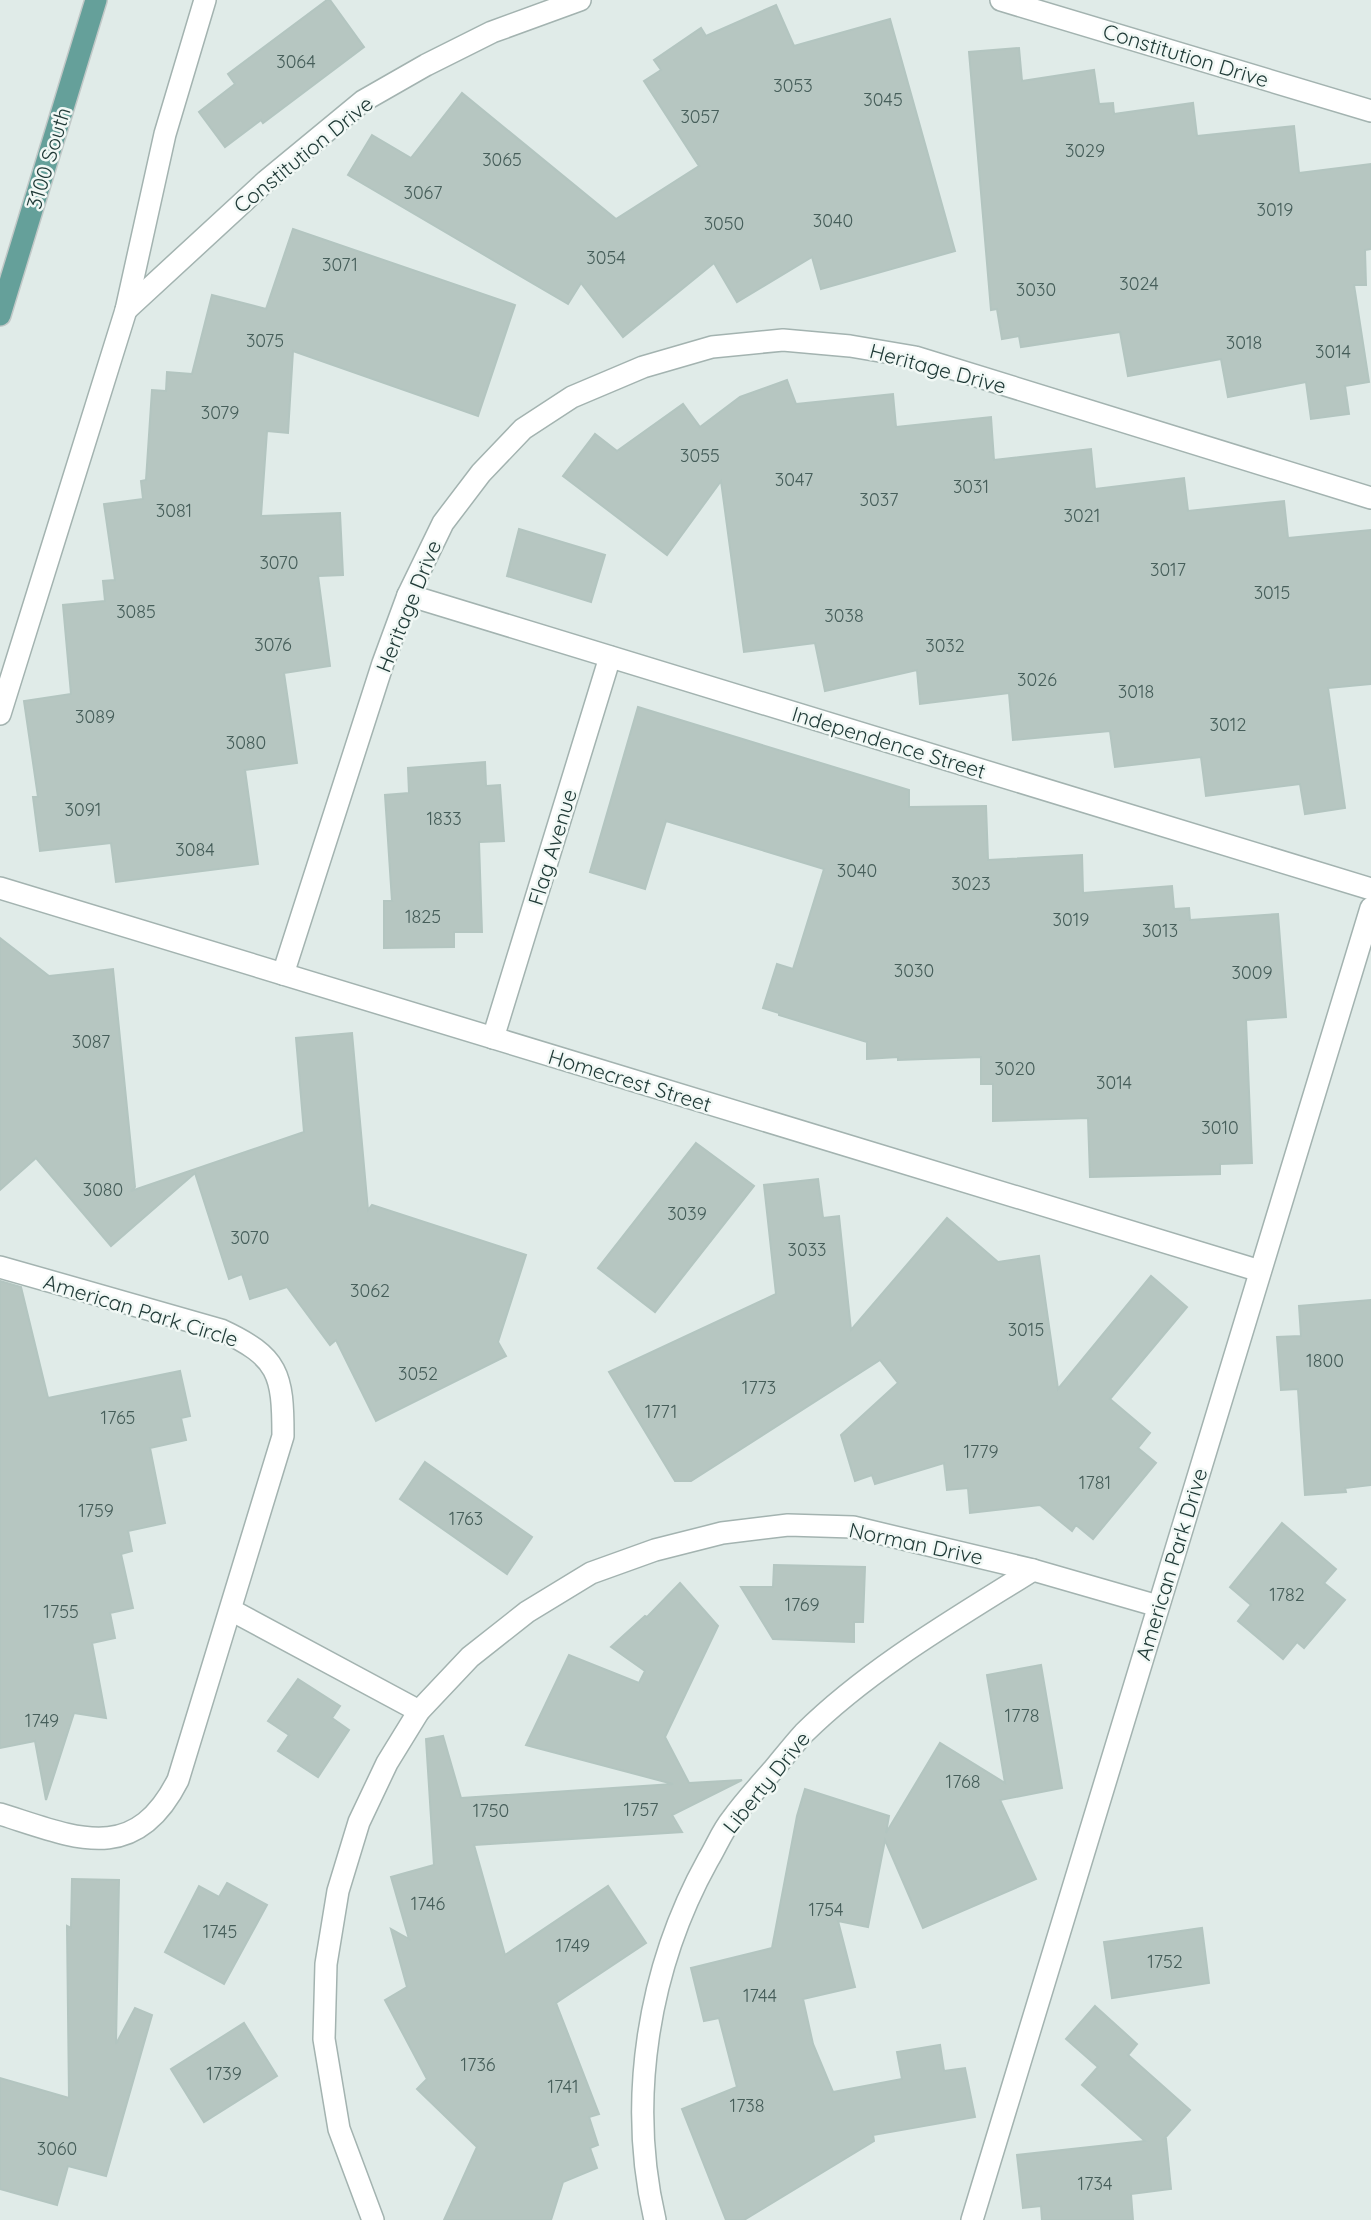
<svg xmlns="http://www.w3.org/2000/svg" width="1371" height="2220" font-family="Quicksand,sans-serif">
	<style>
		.building { fill: #b6c6c1; stroke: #b3c5c0; stroke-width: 2 }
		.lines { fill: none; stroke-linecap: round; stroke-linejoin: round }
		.minor-casing { stroke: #a3b3b0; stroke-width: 24 }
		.major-casing { stroke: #c1c8c7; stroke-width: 24 }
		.minor { stroke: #fff; stroke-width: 21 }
		.major { stroke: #65a09a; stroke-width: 21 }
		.labels { text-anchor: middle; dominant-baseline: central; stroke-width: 5; stroke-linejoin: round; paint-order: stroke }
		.number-label { font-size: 18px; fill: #465e5a }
		.street-label { font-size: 21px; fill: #213b38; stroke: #f1f8f5 }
	</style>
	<rect width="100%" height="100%" fill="#e0ebe8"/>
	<g class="building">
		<path d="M327,0H330L364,47L263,123L261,120L225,147L199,112L235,84L228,74Z"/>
		<path d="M776,5L794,46L890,19L955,251L821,289L812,257L737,302L714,263L623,337L581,283L568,304L348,175L372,135L411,158L462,93L616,219L699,166L644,81L661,70L654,60L701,28L706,36Z"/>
		<path d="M1019,48L1022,81L1094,70L1099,104L1113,103L1114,114L1193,103L1197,136L1294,126L1299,173L1371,164V249L1365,250L1366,285H1354L1369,382L1345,386L1349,414L1311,419L1306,382L1228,397L1221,359L1128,376L1120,332L1021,347L1019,336L1002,339L997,309L991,310L969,52Z"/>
		<path d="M293,229L515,305L478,416L293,351L288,433L267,431L261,516L340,513L343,575L318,576L330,666L284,673L297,763L245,770L258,864L116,882L111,843L40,851L33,797H38L24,701L71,694L63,605L105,601L103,581L115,580L104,504L143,499L141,481L146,480L152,390L166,391L167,372L192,374L212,295L266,309Z"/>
		<path d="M787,380L796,404L893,394L896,427L991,417L994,460L1091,449L1095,489L1184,478L1188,511L1284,501L1288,538L1371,530V684L1328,688L1345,808L1305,814L1300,784L1206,796L1201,757L1115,767L1110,731L1013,740L1009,693L920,704L917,670L825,691L815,643L744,652L721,481L667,555L563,476L595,434L617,451L683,404L700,427L740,397Z"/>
		<path d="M519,529L605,555L591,602L507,576Z"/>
		<path d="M638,707L909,790V807L986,806L988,860L1082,855L1083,893L1172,886L1174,909L1189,908L1190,920L1278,914L1286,1017L1246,1020L1252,1163L1220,1164V1174L1090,1177L1088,1118L993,1121V1084H981V1057L898,1060V1057L867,1059V1042L779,1015V1013L763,1008L777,964L793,969L824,869L666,821L645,889L590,872Z"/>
		<path d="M485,762L486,786L500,785L504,841L479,842L482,932H454V947L384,948V901H392L385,795L409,793L408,768Z"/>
		<path d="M0,938L49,976L113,969L135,1187L131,1191L304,1132L296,1038L352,1033L368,1210L372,1205L526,1255L498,1342L506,1356L376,1421L336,1340L330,1345L287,1287L250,1299L242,1274L229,1279L195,1173L111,1246L36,1158L0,1190Z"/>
		<path d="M696,1143L754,1186L655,1312L598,1268Z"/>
		<path d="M818,1179L823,1218L839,1216L851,1330L947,1218L998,1262L1039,1256L1058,1389L1151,1276L1187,1307L1110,1399L1150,1433L1138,1448L1156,1463L1093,1539L1076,1525L1072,1531L1040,1505L970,1513L968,1488L947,1490L944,1463L875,1484L872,1475L855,1481L841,1435L898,1383L880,1360L691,1481H675L609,1372L776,1294L764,1185Z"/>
		<path d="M0,1281L21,1287L48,1398L180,1371L190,1416L181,1418L186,1440L150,1448L165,1523L128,1531L132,1551L121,1554L133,1608L110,1613L115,1638L92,1643L106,1718L74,1713L46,1800L35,1741L0,1748Z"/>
		<path d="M1371,1300V1485L1345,1488L1346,1492L1305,1495L1298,1389L1281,1390L1277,1337L1301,1336L1299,1306Z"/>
		<path d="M425,1462L532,1537L507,1574L400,1499Z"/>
		<path d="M1282,1523L1336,1569L1324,1583L1345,1600L1304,1648L1297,1642L1283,1659L1238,1621L1251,1605L1230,1587Z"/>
		<path d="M774,1565L865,1567L863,1622H854V1642L773,1639L741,1587H773Z"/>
		<path d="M680,1583L718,1626L665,1737L689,1783L742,1780L672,1815L682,1832L474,1845L505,1955L608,1886L646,1943L556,2003L599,2114L589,2117L598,2145L590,2148L597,2168L563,2182L551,2220H444L477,2147L417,2089L427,2079L385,2000L407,1987L391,1929L409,1939L391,1877L434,1865L426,1739L443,1736L461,1798L673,1784L526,1745L569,1655L639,1683L645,1671L611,1647L645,1616L647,1617Z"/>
		<path d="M1041,1665L1062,1788L1000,1800L1036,1879L923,1928L885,1840L868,1927L838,1921L855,1987L803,1999L813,2044L833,2092L902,2079L897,2052L940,2045L944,2071L965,2068L975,2117L873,2135L874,2141L744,2220H726L682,2109L737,2087L719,2018L704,2021L691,1968L772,1948L797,1816L805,1789L889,1816L886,1833L940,1743L1005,1783L987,1675Z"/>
		<path d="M298,1679L340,1706L332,1718L349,1730L318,1777L278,1751L289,1735L268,1721Z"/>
		<path d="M72,1879L119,1880L116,2044L135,2008L152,2015L106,2176L68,2166L57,2205L0,2189V2078L69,2098L67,1926L71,1928Z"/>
		<path d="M227,1883L267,1905L224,1984L165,1952L199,1886L219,1897Z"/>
		<path d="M1202,1928L1209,1983L1112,1998L1104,1942Z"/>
		<path d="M1095,2006L1137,2044L1128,2055L1190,2110L1164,2139H1166L1171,2189L1131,2194L1133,2220H1042L1041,2206L1023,2208L1017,2155L1145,2141L1082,2085L1098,2067L1066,2039Z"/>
		<path d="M244,2023L277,2076L204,2122L171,2069Z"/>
	</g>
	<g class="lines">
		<defs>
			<g id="minor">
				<path d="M1001,0L1371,111"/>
				<path d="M126,310L266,181L363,101L426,65L492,32L580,0"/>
				<path d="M408,595L1371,889"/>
				<path d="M0,714L126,310L165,134L205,0"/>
				<path d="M0,888L1260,1271"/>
				<path d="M283,974L383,663L408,595L443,523L481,473L523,429L572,397L643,367L712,347L783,340L850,346L915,357L1371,498"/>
				<path d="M493,1038L610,657"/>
				<path d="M0,1267L221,1330C279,1357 283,1374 283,1436L178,1780C134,1867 74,1837 0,1814"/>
				<path d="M231,1610L419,1711"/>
				<path d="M373,2220L339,2129L324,2039L326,1964L338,1891L359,1822L387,1763L419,1711L470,1657L527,1612L591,1573L655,1550L722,1533L788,1525L853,1527L1033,1570L1158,1606"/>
				<path d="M655,2220C627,2100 648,1968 708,1860C716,1847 722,1831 732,1819C744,1802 759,1786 773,1770C783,1758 793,1745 804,1733C870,1668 955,1619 1033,1570"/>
				<path d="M972,2220L1371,908"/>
			</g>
			<path id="major" d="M0,315L96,0"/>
		</defs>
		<use href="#minor" class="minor-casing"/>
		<use href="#major" class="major-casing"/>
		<use href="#minor" class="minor"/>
		<use href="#major" class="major"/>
	</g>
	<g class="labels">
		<g class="number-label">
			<text x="296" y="61">3064</text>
			<text x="793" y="85">3053</text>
			<text x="883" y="99">3045</text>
			<text x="700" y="116">3057</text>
			<text x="1085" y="150">3029</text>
			<text x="502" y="159">3065</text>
			<text x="423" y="192">3067</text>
			<text x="1275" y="209">3019</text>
			<text x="833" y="220">3040</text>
			<text x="724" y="223">3050</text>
			<text x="606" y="257">3054</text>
			<text x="340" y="264">3071</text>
			<text x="1139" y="283">3024</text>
			<text x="1036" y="289">3030</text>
			<text x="265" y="340">3075</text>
			<text x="1244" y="342">3018</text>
			<text x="1333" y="351">3014</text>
			<text x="220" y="412">3079</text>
			<text x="700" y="455">3055</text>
			<text x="794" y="479">3047</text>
			<text x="971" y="486">3031</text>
			<text x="879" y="499">3037</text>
			<text x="174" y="510">3081</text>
			<text x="1082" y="515">3021</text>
			<text x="279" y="562">3070</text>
			<text x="1168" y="569">3017</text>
			<text x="1272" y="592">3015</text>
			<text x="136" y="611">3085</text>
			<text x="844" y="615">3038</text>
			<text x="273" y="644">3076</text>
			<text x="945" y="645">3032</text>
			<text x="1037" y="679">3026</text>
			<text x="1136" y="691">3018</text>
			<text x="95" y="716">3089</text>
			<text x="1228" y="724">3012</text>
			<text x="246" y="742">3080</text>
			<text x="83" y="809">3091</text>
			<text x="444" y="818">1833</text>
			<text x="195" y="849">3084</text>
			<text x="857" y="870">3040</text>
			<text x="971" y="883">3023</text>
			<text x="423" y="916">1825</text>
			<text x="1071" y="919">3019</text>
			<text x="1160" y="930">3013</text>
			<text x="914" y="970">3030</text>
			<text x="1252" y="972">3009</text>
			<text x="91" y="1041">3087</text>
			<text x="1015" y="1068">3020</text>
			<text x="1114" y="1082">3014</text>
			<text x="1220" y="1127">3010</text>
			<text x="103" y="1189">3080</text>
			<text x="687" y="1213">3039</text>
			<text x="250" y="1237">3070</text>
			<text x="807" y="1249">3033</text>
			<text x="370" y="1290">3062</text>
			<text x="1026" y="1329">3015</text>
			<text x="1325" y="1360">1800</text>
			<text x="418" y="1373">3052</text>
			<text x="759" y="1387">1773</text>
			<text x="661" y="1411">1771</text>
			<text x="118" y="1417">1765</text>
			<text x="981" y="1451">1779</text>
			<text x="1095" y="1482">1781</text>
			<text x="96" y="1510">1759</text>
			<text x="466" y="1518">1763</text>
			<text x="1287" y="1594">1782</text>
			<text x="802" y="1604">1769</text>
			<text x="61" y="1611">1755</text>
			<text x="1022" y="1715">1778</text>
			<text x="42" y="1720">1749</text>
			<text x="963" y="1781">1768</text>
			<text x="641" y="1809">1757</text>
			<text x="491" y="1810">1750</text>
			<text x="428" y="1903">1746</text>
			<text x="826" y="1909">1754</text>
			<text x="220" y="1931">1745</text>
			<text x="573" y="1945">1749</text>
			<text x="1165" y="1961">1752</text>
			<text x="760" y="1995">1744</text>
			<text x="478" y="2064">1736</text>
			<text x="224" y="2073">1739</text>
			<text x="563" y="2086">1741</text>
			<text x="747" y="2105">1738</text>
			<text x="57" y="2148">3060</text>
			<text x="1095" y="2183">1734</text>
		</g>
		<g class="street-label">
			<text transform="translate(1186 55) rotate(17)">Constitution Drive</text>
			<text transform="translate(303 154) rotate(-39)">Constitution Drive</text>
			<text transform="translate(48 158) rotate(-73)">3100 South</text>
			<text transform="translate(938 368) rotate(15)">Heritage Drive</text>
			<text transform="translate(408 606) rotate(-68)">Heritage Drive</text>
			<text transform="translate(889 742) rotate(17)">Independence Street</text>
			<text transform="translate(552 847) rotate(-73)">Flag Avenue</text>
			<text transform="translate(630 1080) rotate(17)">Homecrest Street</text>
			<text transform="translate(141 1310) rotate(17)">American Park Circle</text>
			<text transform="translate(916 1543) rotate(12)">Norman Drive</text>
			<text transform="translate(1171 1564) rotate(-73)">American Park Drive</text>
			<text transform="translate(766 1782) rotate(-51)">Liberty Drive</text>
		</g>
	</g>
</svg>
